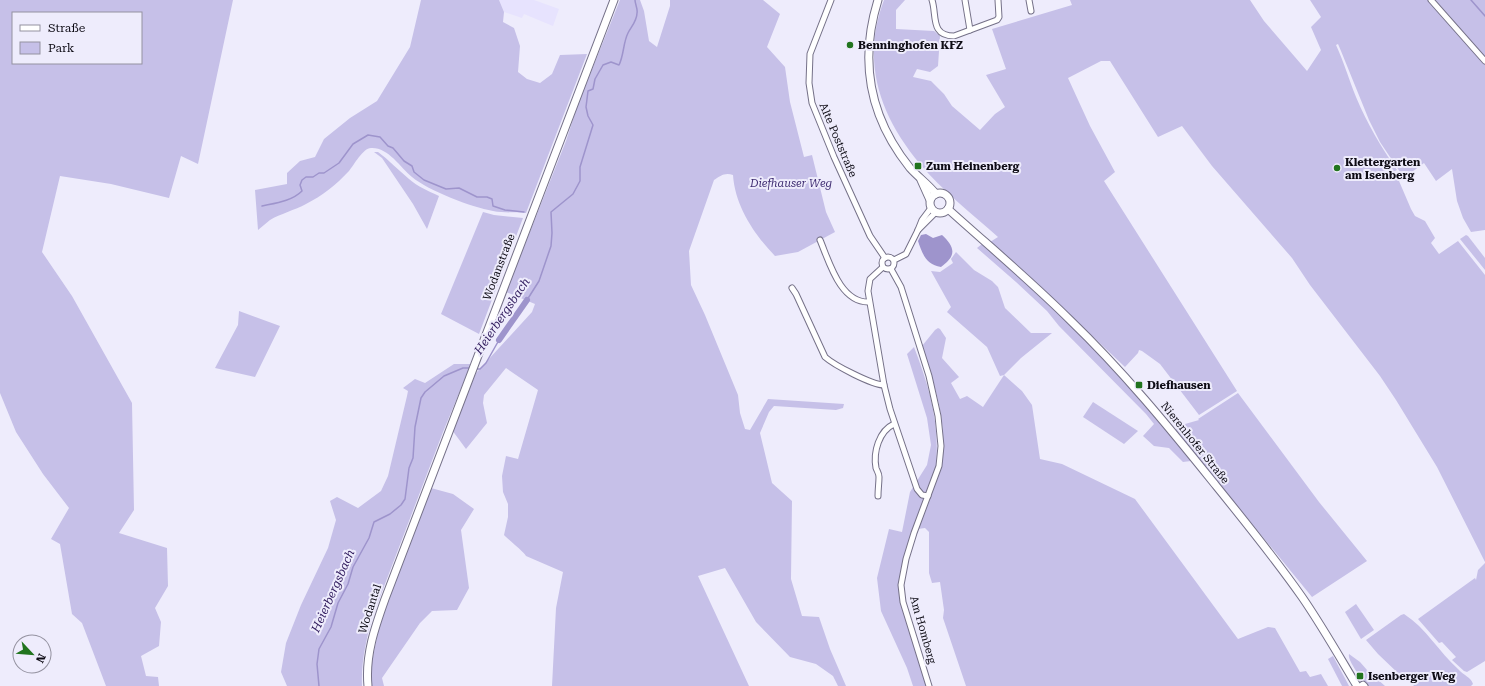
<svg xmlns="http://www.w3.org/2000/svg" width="1485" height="686" font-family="'Roboto Serif',serif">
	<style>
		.built { fill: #e7e3fe }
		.green { fill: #c6c0e8; fill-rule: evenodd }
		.water { fill: #9e94cc }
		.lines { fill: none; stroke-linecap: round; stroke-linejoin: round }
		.stream { stroke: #9e94cc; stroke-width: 1.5 }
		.canal { stroke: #9e94cc; stroke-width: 6 }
		.street-casing { stroke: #757188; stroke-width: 7 }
		.secondary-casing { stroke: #757188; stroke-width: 9 }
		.street { stroke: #fff; stroke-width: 5 }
		.secondary { stroke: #fff; stroke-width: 7 }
		.poi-dot { fill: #21741e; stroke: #eeecfc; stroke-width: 1.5 }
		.labels { text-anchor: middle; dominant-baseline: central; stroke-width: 4; stroke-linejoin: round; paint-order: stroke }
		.poi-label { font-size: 11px; font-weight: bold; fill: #0e0c15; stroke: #eeecfc; text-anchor: start }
		.street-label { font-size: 11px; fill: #0e0c15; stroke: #eeecfc }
		.park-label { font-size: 11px; font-style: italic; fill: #412f73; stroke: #eeecfc }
		.water-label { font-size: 12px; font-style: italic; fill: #301b5d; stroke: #eeecfc }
	</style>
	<rect width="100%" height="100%" fill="#eeecfc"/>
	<path class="built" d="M499,0H534L559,9L553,26L524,14L522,18L504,12Z"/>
	<g class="green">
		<path d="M0,0H233L198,164L181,156L169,198L111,184L60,176L42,252L72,296L132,403L134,510L119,533L167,548L168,586L155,608L161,622L159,646L141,656L146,676L158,677L159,686H91H106L82,623L72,614L60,544L51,539L69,508L43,474L16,432L0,393ZM13,13H141V63H13Z"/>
		<path d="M421,0H499L504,12L503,22L514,28L520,46L518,72L527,79L540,83L552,74L560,55L587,54L526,213C515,212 503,213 493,211C471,207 429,191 412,177C400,167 388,147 371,148C363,148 354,165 349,171C336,185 322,196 306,204C295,210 280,214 270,220C266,223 262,227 258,230L255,190L287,184V173L300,161L315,157L324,139L350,118L377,101L410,47Z"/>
		<path d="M620,0H640L644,11L649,41L657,47L670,6V0H763L780,14L767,47L785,67L790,102L804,157L812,155L826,212L835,232L798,252L775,256C754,234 735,206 733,175C725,172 720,176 714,180L689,251L691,285L705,315L738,395L740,413L745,429L750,430L768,399L844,404L843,408L836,410L774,406L769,412L760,433L772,483L792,501L791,579L802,616L819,617L830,649L846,686H838L833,676L816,664L790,657L756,622L725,568L698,576L749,686H552L556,608L563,572L526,556C524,552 509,540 504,535L508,517V504L503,492L502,476L506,456L518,459L538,390L506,368L484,395L483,403L487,423L466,449L452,430L476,373L532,312L535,304L506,292L566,141L578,104Z"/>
		<path d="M884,0H905L896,10V29L934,31L940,36L938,66L930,72L917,69L913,77L931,81L944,94L952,106L980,130L995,114L1005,107L986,75L1006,69L992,29L1072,5L1070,0H1250L1264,21L1307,71L1321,50L1311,27L1321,17L1310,0H1428L1442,17L1485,64V230L1471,232L1463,218L1457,201L1452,169L1436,181L1424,163L1404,178L1380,142L1369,120L1341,51L1338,44L1336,45C1344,62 1349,80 1356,97C1367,123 1381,147 1397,170L1393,172L1399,181L1411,209L1415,216L1425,221L1435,238L1431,243L1439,254L1458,241L1485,275V562L1437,467L1396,400L1380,376L1310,285L1292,258L1212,166L1182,126L1158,137L1110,61H1101L1068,78L1090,126L1115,172L1104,181L1237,391L1199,415L1160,364L1142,351L1139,350L1138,353L1125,367L1034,281L990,242L998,237C972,214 942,190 920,164C879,115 861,61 884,0Z"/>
		<path d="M1434,0H1485V58Z"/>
		<path d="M374,152H378C389,160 398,170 409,179C417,186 428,191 439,196L427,229L413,204L382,158Z"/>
		<path d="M483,212L494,215L523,218L479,334L441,314Z"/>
		<path d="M1466,235L1468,236L1485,258V270L1460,239Z"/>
		<path d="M982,244C1006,265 1031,286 1055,309C1103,356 1149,407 1191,461L1183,462L1169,448L1154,446L1143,436L1154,424L1146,414L1059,326L1047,311L1016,282L977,248Z"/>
		<path d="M956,252L974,270L992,281L998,287L1005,308L1031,333H1052L1021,358L1004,375L1000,376L987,347L947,312L951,307L931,271L940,272L953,263L951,259Z"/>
		<path d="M239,311L280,326L255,377L215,368L238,325Z"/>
		<path d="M938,328L940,329L946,338L942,358L959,377L951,383L960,399L967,396L983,407L1004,375L1022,391L1032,405L1040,459L1062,464L1135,499L1238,639L1268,627L1275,628L1300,672L1306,671L1310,677L1321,674L1328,686H966L943,618L944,610L940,582L932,583L929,573V532L925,528L918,529L899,585L927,686H913L907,668L881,611L877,578L889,529L902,532L910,492L927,465L931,445L927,418L907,354L914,347C929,386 940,423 936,465H941C942,459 943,453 943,447C945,413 932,378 922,346L935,330Z"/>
		<path d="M454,364H471L443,432L372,618C366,641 361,662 362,686H287L281,672L286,643L301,605L328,548L336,520L330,501L337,497L358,508L381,491L388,476L407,396L408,391L403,388L415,379L425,383Z"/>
		<path d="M1238,393L1319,502L1367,561L1312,597L1175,430L1185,424L1199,420L1198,419Z"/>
		<path d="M1093,402L1138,431L1124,444L1083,417Z"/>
		<path d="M431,488L453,494L474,509L461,530L469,588L457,610L432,611L420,623L382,678L384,686H372V662L379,627L403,559Z"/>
		<path d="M1485,563V661L1467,672L1464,671L1452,660L1456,657L1442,642L1439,643L1418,619L1475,578L1476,580L1478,570Z"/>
		<path d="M1356,604L1374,630L1361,639L1345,612Z"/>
		<path d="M1404,614C1426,628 1439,652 1458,669C1463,675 1471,677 1473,684L1471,686H1414L1403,673L1400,675L1378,654L1366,640L1401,615Z"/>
		<path d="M1349,654L1360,662L1367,670L1385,686H1368C1363,680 1347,661 1349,654Z"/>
		<path d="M1333,656L1348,684L1349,686H1342L1328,659Z"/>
	</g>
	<path class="water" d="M926,234L933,238L942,235C956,248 956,256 941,267C926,265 922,253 918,241L921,235Z"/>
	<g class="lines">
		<g class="stream">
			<path d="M1471,0L1485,16"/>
			<path d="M262,206C276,203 292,201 302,191L300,185L302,180L306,177H313L319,173H324L339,163L353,144L368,135L380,137L388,146L393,148L404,161L412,166L414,172L424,180L446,189L459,188L477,197H487L492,199L493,206L505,210L524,212"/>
			<path d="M527,300L539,281L551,246L552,233L551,212L573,194L580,181V167L593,125L588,116L586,107L588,91L593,89L595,79L603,65L611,62L619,65C624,55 623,43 628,33C631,27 637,21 637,13C638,9 635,4 635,0"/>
			<path d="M476,369H480L486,363L499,340"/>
			<path d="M319,686L317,664L319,649L331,627L338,603L348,584L353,567L369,538L374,522L390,514L401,505L405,499L409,468L413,458L415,427L421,398L425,392L444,376L463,368H470"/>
		</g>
		<path class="canal" d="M499,340L527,300"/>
		<defs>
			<g id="street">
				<path d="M831,0L810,54L809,83L812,103L834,157L870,236L885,258"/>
				<path d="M932,0C937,15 930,36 954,36L997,20L999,17L998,0"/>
				<path d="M965,0L970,30"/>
				<path d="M1029,0L1031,11"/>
				<path d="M1431,0L1485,61"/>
				<path d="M918,230L935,213"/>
				<path d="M820,240C829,261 840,303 869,302"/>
				<circle cx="888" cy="263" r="6"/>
				<path d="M894,260L906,254L918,230L922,220L931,208"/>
				<path d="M883,267L870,279L868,291L884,385L890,409L917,489L922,495L928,496"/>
				<path d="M891,269L901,287L929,376L938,416L941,446L939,466L914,533L906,559L901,585L903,602L929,686"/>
				<path d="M792,288L796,294L825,357C834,365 872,385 884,385"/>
				<path d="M878,496C878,489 879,483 879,477C879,473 877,471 876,468C873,452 879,431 894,424"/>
				<path d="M1360,686L1363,684L1365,686"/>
			</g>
			<g id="secondary">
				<path d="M878,0C859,61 870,118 910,168C918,177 928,184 936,194"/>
				<path d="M921,180L930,200"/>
				<circle cx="940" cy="203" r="10"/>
				<path d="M948,209C989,246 1031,281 1070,320C1122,370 1168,426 1213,482C1243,519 1274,557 1302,597C1322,626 1339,656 1357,686"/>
				<path d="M368,686C365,655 375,627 385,599L614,0"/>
			</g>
		</defs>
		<use href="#street" class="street-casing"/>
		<use href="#secondary" class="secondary-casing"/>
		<use href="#street" class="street"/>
		<use href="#secondary" class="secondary"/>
	</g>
	<g class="poi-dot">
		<circle cx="850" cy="45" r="4"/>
		<rect x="914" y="162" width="8" height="8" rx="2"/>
		<circle cx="1337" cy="168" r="4"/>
		<rect x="1135" y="381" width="8" height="8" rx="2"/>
		<rect x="1356" y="672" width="8" height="8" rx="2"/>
	</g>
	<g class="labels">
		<g class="poi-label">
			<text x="858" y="45">Benninghofen KFZ</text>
			<text x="1345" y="162">Klettergarten<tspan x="1345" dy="13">am Isenberg</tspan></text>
			<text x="926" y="166">Zum Heinenberg</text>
			<text x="1147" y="385">Diefhausen</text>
			<text x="1368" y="676">Isenberger Weg</text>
		</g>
		<g class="street-label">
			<text transform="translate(838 140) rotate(67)">Alte Poststraße</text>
			<text transform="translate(499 267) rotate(-69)">Wodanstraße</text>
			<text transform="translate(1195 443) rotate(51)">Nierenhofer Straße</text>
			<text transform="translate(370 609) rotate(-72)">Wodantal</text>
			<text transform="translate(923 630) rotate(74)">Am Homberg</text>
		</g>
		<g class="park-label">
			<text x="791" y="183">Diefhauser Weg</text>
		</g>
		<g class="water-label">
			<text transform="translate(502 316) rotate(-56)">Heierbergsbach</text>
			<text transform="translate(333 591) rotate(-66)">Heierbergsbach</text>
		</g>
	</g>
	<rect x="12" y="12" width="130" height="52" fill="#eeecfc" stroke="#9492a0"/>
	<rect x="20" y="25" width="20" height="6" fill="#ffffff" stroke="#9492a0"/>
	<text x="48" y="32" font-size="12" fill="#0e0c15">Straße</text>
	<rect x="20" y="42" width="20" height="12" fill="#c6c0e8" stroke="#9492a0"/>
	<text x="48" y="52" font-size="12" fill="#0e0c15">Park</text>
	<g transform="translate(32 654) rotate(116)"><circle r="19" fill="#eeecfc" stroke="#9492a0"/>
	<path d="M0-3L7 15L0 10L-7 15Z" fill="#21741e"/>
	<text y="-6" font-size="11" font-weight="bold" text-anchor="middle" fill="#0e0c15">N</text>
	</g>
</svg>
